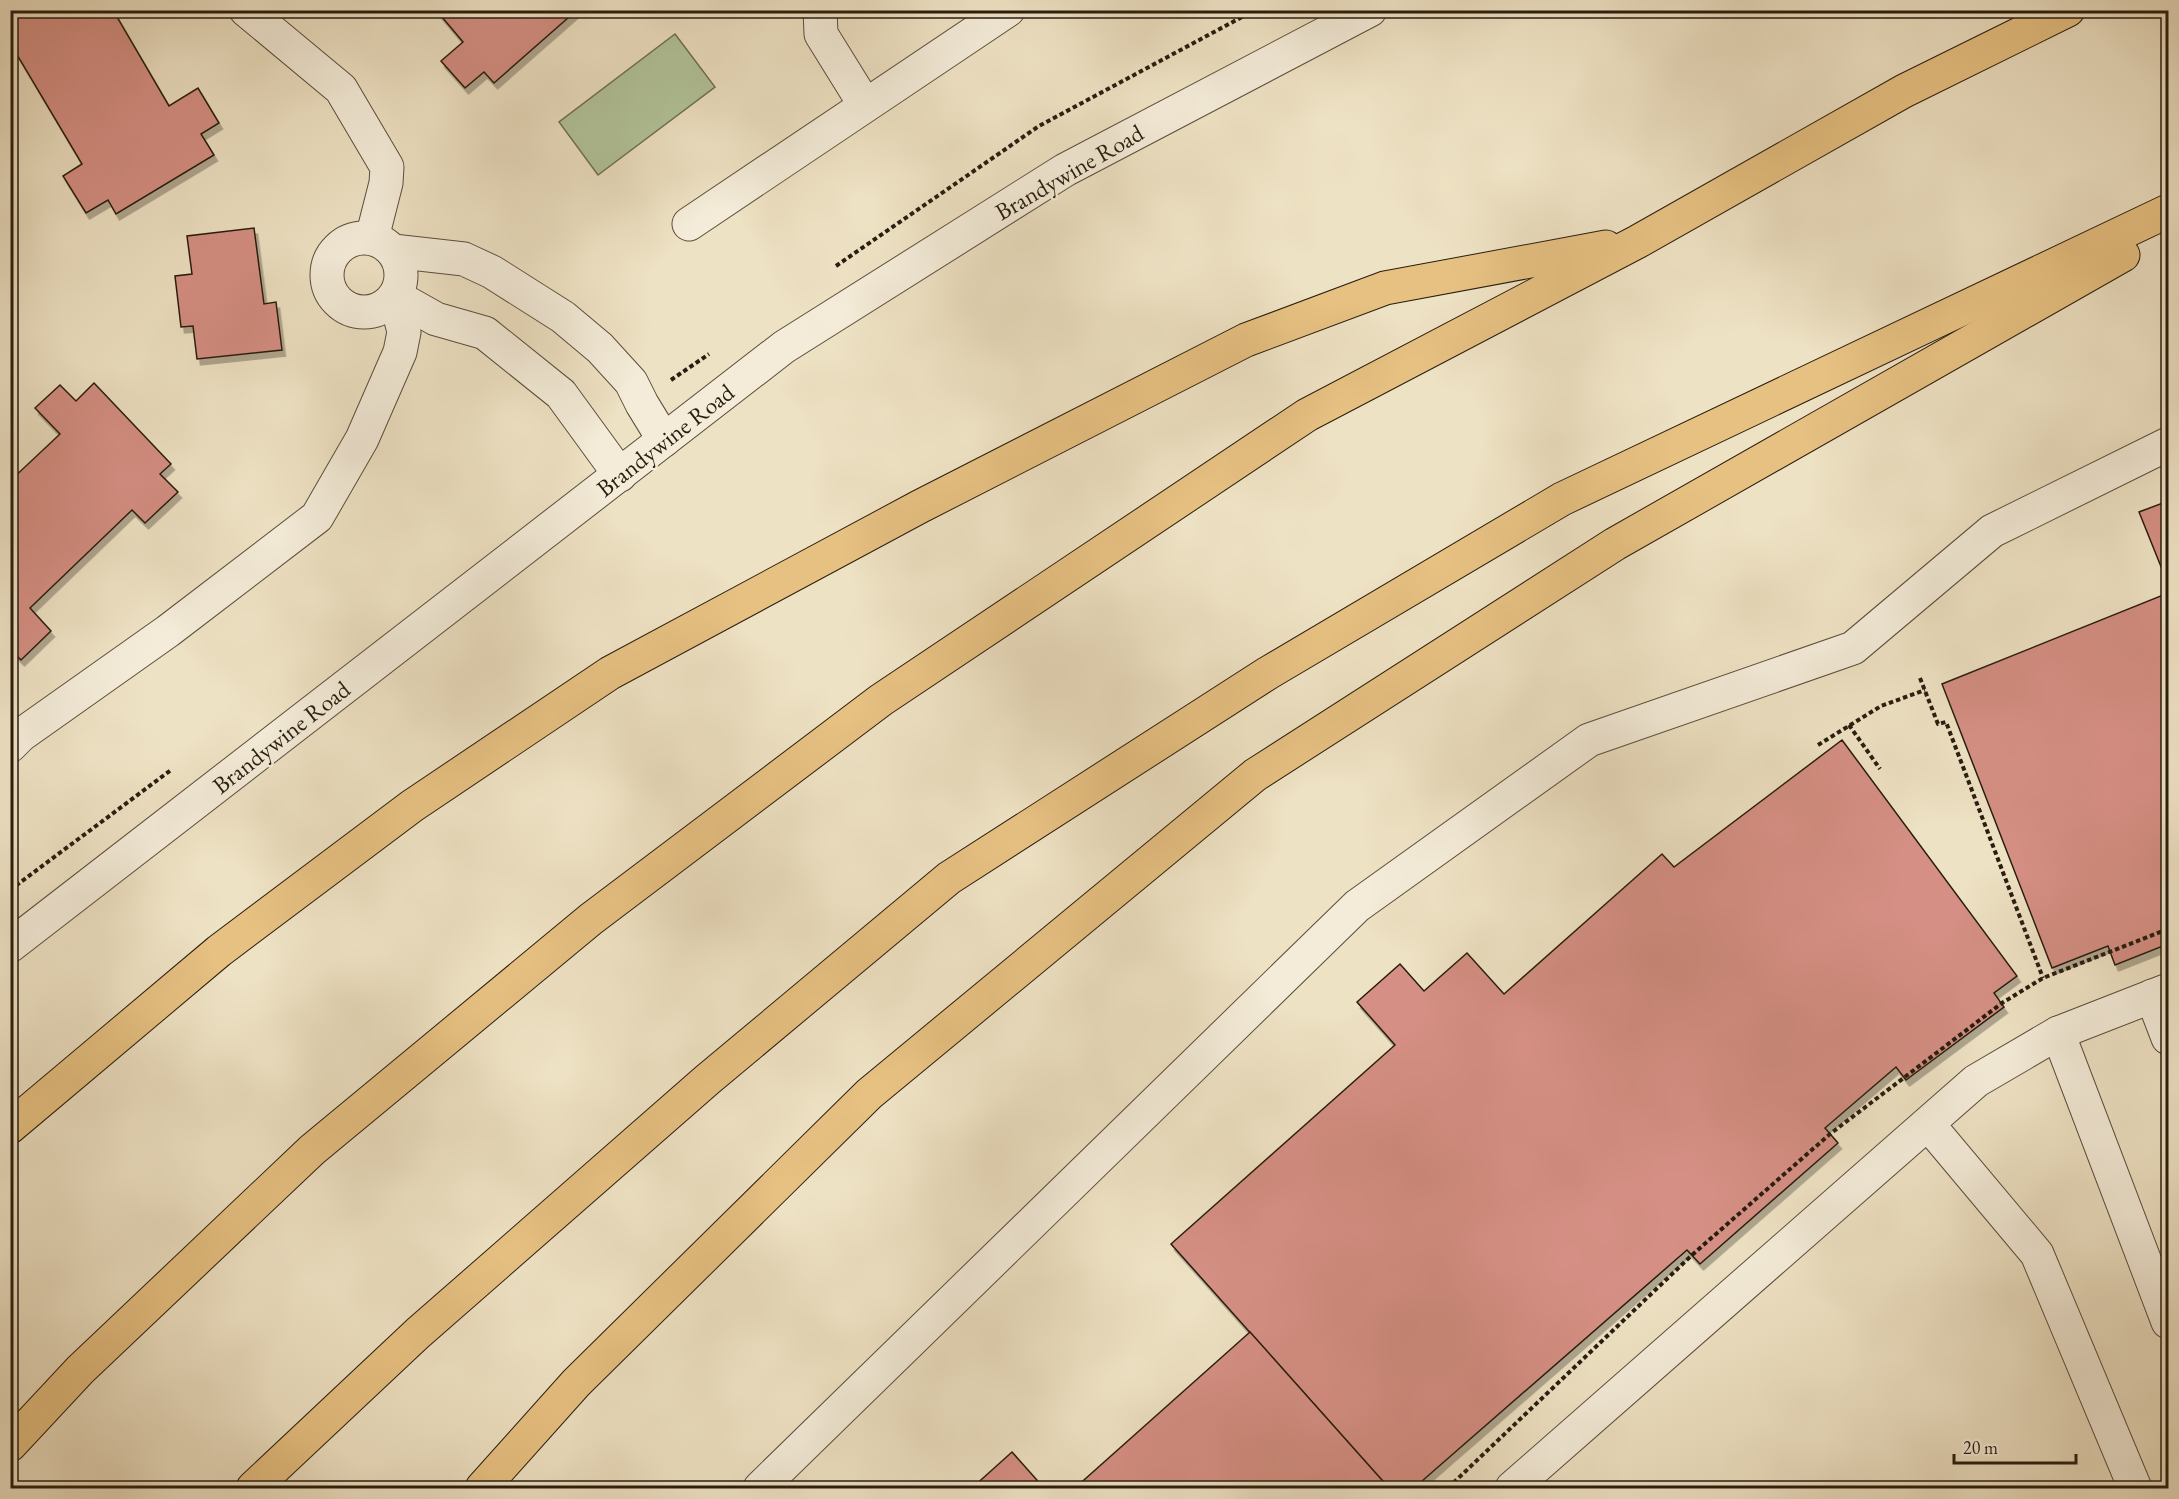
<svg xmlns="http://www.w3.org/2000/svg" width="2179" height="1499" font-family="'EB Garamond',serif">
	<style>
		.green { fill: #b2c49a; stroke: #6d7054; stroke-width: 1.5 }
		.building { fill: #d58f84; stroke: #281d0f; stroke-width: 1.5; filter: url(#shadow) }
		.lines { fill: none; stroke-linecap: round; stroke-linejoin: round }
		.minor-casing { stroke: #5a4e3c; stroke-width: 35 }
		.highway-casing { stroke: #281d0f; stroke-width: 35 }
		.path { stroke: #281d0f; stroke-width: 4; stroke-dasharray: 4.5 3; stroke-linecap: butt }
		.minor { stroke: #f4ecd9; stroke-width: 33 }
		.highway { stroke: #e7c182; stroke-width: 33 }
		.labels { text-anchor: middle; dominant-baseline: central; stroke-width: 5; stroke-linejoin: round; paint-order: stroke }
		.street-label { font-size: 24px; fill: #281d0f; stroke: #f4ecd9 }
	</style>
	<defs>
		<filter id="shadow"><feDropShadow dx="3.5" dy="6" stdDeviation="0" flood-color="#0004"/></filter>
	</defs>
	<rect width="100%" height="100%" fill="#eee2c4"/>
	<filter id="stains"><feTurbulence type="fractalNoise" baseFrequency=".00333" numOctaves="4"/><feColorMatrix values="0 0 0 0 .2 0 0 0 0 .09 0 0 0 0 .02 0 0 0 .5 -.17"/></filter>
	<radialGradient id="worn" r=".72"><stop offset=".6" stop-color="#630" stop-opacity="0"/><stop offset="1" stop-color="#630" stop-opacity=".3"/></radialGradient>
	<path class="green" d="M675,34L715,87L598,175L559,122Z"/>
	<g class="building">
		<path d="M10,10H113L169,106L198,88L219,123L201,134L214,155L116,214L108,200L86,213L63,176L82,164L10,43Z"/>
		<path d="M436,10H577L494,83L484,72L465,88L441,61L463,42Z"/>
		<path d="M254,228L264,304L276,302L282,350L197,359L193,326L181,327L175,276L192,274L187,236Z"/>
		<path d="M94,383L171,464L160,474L178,492L145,523L132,510L30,608L51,631L21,660L10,649V481L60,434L35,408L60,385L76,401Z"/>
		<path d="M2168,501V584L2139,512Z"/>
		<path d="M2168,593V944L2115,965L2108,946L2052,968L1942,684Z"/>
		<path d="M1842,740L2017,976L1994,993L2004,1007L1906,1080L1896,1067L1825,1128L1838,1143L1700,1264L1687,1250L1414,1488H1389L1171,1244L1395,1045L1357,1002L1400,964L1424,991L1467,953L1504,994L1662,854L1674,867Z"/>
		<path d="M1250,1332L1389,1488H1075Z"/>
		<path d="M1012,1452L1044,1488H972Z"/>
	</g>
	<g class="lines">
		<defs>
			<g id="minor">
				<path d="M246,10L341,89L387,167L386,183L372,238"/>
				<path d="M820,10L821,34L865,105"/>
				<path d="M689,224L1008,10"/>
				<circle cx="364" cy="275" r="37"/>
				<path d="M393,251L464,259L492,272L563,317L600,348L631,382L642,404L664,440"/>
				<path d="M395,296L436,319L485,333L561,394L620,475"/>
				<path d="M10,746L21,735L168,631L317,517L362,439L400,352L404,332L395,296"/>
				<path d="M10,946L784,347L1065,170L1370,10"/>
				<path d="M2152,996L2168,1038"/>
				<path d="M2058,1033L2168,1322"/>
				<path d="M1928,1124L2037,1254L2135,1488"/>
				<path d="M760,1488L1357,906L1589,740L1853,648L1992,531L2168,444"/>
				<path d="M1512,1488L1976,1081L2058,1033L2168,990"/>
			</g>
			<g id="highway">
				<path d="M10,1127L219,951L412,806L610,673L919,507L1246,340L1385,288L1606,247"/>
				<path d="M10,1445L80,1370L312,1150L591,919L881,700L1307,415L1637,242L1904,91L2068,10"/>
				<path d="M253,1488L418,1333L707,1080L949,878L1268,673L1562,499L2168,211"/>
				<path d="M482,1488L576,1383L869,1094L1255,775L1615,544L2123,255"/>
			</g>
		</defs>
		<use href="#minor" class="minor-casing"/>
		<use href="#highway" class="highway-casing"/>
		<g class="path">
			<path d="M836,266L1039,126L1255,10"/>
			<path d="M671,380L709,354"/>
			<path d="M1920,678L1938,724L1946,722L2043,978"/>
			<path d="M1849,725L1880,769"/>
			<path d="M1818,745L1881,706L1925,690"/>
			<path d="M10,890L171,770"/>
			<path d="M1448,1488L1692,1255L1830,1134L2002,1003L2043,978L2168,929"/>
		</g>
		<use href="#minor" class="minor"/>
		<use href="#highway" class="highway"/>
	</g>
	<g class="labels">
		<g class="street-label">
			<text transform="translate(1069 172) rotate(-30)">Brandywine Road</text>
			<text transform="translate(665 440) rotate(-38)">Brandywine Road</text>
			<text transform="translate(281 737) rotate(-38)">Brandywine Road</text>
		</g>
	</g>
	<rect width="2179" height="1499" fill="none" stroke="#eee2c4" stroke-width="36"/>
	<rect x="12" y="12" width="2155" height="1475" fill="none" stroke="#281d0f" stroke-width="3"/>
	<rect x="18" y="18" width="2143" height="1463" fill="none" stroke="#281d0f" stroke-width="1.5"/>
	<path d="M1954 1454v9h122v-9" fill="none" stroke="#281d0f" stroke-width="3"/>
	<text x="1963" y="1454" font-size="18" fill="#281d0f" stroke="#f4ecd9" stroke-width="4.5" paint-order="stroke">20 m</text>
	<rect width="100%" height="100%" filter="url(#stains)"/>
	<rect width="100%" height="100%" fill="url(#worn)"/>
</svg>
